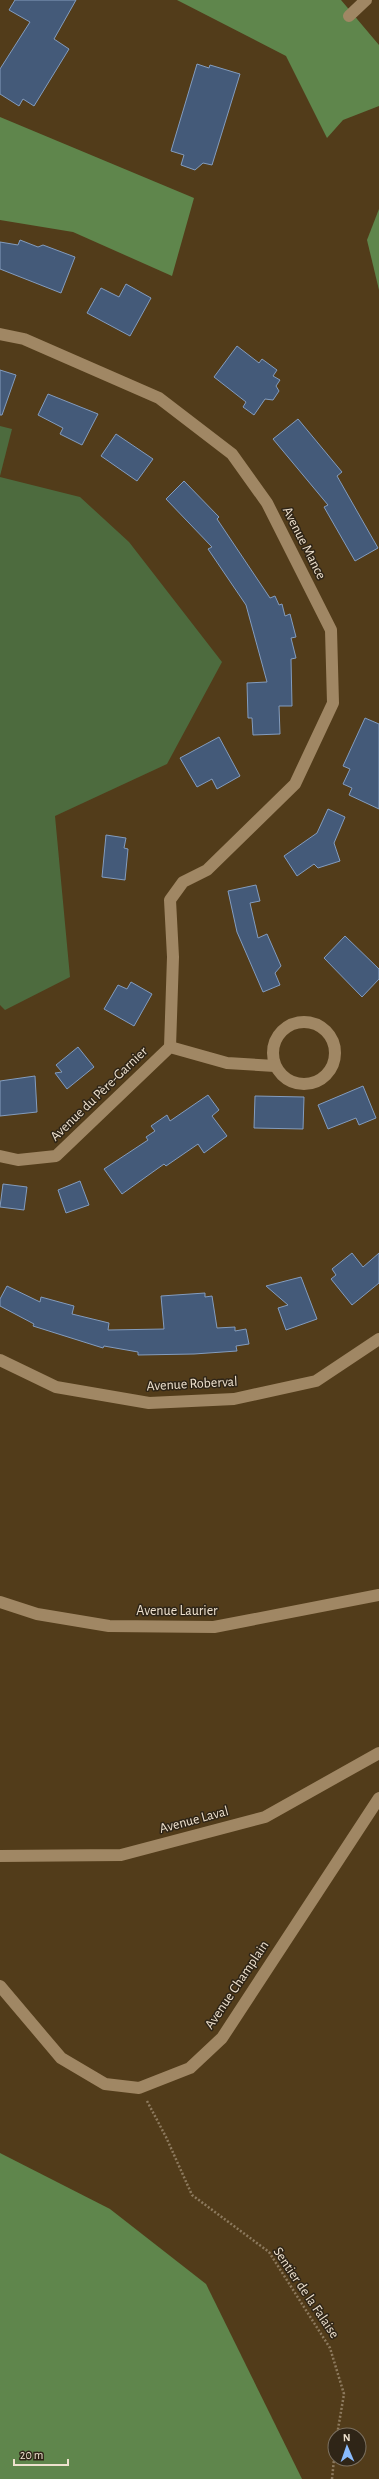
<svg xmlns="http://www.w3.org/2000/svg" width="379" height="2479" font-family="'Alegreya Sans',sans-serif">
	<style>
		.green { fill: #4d6b3e }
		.forest { fill: #5f864c }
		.building { fill: #445a79; stroke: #839cbe }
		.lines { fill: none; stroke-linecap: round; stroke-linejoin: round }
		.path { stroke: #8d7a5e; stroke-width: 2.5; stroke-dasharray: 2 2; stroke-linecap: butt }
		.street { stroke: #a08764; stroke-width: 12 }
		.labels { text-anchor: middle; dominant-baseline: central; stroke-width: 3; stroke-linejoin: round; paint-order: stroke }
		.street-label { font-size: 14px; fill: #eee1ce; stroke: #2f2517 }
	</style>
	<rect width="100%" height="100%" fill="#523c1a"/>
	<g class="green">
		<path d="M0,426L12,429L0,476Z"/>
		<path d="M0,477L80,497L129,542L222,662L167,764L55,816L70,977L5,1010L0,1005Z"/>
	</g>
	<g class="forest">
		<path d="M177,0H341L379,45V106L343,120L327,138L286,56Z"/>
		<path d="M0,117L194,198L172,276L73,232L0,220Z"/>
		<path d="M379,209V290L367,240Z"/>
		<path d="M0,2153L110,2209L206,2284L302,2479H0Z"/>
	</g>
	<g class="building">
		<path d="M15,0H76L54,39L69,49L34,106L23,99L19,106L0,94V69L30,22L9,10Z"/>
		<path d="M197,64L209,68L210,65L240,74L212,165L203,163L195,170L181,165L184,155L171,151Z"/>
		<path d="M20,240L38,247L43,245L75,257L61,293L0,269V242L18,245Z"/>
		<path d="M126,284L151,298L130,336L87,313L101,288L119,297Z"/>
		<path d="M237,346L259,363L262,359L277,370L273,376L280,380L276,386L279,391L273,400L265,399L254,415L243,407L246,402L214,377Z"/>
		<path d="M0,370L16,375L2,415H0Z"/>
		<path d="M48,394L98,414L82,445L60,434L63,428L38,415Z"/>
		<path d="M298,419L342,472L337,476L378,548L355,561L324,507L328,505L273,439Z"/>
		<path d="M116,434L153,459L137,481L101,456Z"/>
		<path d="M184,481L219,517L217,519L270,598L275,596L279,605L282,604L285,616L290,614L296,637L291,638L296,658L291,659L292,706H279L280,734L253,735L252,718H248L247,683L267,682L246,605L208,549L212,547L166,499Z"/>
		<path d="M365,718L379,724V809L349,795L352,788L343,784L350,769L343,766Z"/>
		<path d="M219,737L240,776L217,789L212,779L197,787L180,758Z"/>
		<path d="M328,809L345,817L334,843L340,861L318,868L314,864L297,876L284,856L317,833Z"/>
		<path d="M106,835L126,838L124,848L128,849L125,880L102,877Z"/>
		<path d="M256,885L260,901L250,903L258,938L267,934L281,966L275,973L280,985L263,992L237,932L228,891Z"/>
		<path d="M345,936L379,969V979L362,997L324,958Z"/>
		<path d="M131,982L152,994L134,1026L104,1009L118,985L127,989Z"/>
		<path d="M78,1047L94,1067L67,1089L55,1073L62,1072L56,1065Z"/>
		<path d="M35,1076L37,1112L0,1116V1081Z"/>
		<path d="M363,1086L376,1118L359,1125L356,1118L328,1129L318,1105Z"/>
		<path d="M208,1095L219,1110L212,1116L227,1136L204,1153L198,1144L166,1166L164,1164L122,1194L104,1169L148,1140L146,1137L155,1131L151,1126L167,1115L170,1121Z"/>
		<path d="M255,1096L304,1097L303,1129L254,1128Z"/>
		<path d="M80,1181L89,1205L66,1213L58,1190Z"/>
		<path d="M3,1184L27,1187L24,1210L0,1207Z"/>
		<path d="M352,1253L363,1267L379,1253V1283L352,1305L331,1279L336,1275L332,1269Z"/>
		<path d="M301,1277L317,1319L286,1330L278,1308L288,1305L266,1286Z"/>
		<path d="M7,1286L40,1302L41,1297L74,1306L72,1314L109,1323L108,1330L164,1329L161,1296L205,1293V1297L212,1296L217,1328L235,1327V1331L246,1329L249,1344L236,1346L237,1351L194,1354L138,1355V1352L104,1346L103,1348L33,1326L34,1324L0,1306V1299Z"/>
	</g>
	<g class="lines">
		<g class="path">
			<path d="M147,2101L166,2137L192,2195L269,2252L330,2348L344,2394L337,2435"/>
			<path d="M332,2479L335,2449"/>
		</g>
		<g class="street">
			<path d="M349,16L366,0"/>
			<path d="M0,334L24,339L159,398L232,454L267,503L331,630L333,703L295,784L207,870L183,882L170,900L173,957L170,1047"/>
			<circle cx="304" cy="1053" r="31"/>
			<path d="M0,1156L18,1160L56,1156L170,1047L227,1063L275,1066"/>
			<path d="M0,1360L56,1387L149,1403L234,1399L316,1381L379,1339"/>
			<path d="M0,1602L37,1614L109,1626L214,1627L379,1595"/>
			<path d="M0,1856L121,1855L265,1817L379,1753"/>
			<path d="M0,1986L61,2058L105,2084L139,2088L190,2068L222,2038L379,1798"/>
		</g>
	</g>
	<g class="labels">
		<g class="street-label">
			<text transform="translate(304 543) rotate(63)">Avenue Mance</text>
			<text transform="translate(99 1094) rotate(-44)">Avenue du Père-Garnier</text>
			<text transform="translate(192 1384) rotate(-3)">Avenue Roberval</text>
			<text x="177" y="1611">Avenue Laurier</text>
			<text transform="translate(194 1820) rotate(-15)">Avenue Laval</text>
			<text transform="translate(237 1985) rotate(-56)">Avenue Champlain</text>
			<text transform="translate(306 2293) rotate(56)">Sentier de la Falaise</text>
		</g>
	</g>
	<g transform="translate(347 2447) rotate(358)"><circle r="19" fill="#2f2517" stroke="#7b7060"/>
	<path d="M0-3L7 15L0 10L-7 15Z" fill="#89bafc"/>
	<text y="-6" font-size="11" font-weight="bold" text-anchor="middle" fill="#eee1ce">N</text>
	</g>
	<path d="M14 2459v6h54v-6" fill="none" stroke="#eee1ce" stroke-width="2"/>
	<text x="20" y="2459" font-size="12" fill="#eee1ce" stroke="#2f2517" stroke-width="3" paint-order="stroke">20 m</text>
</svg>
